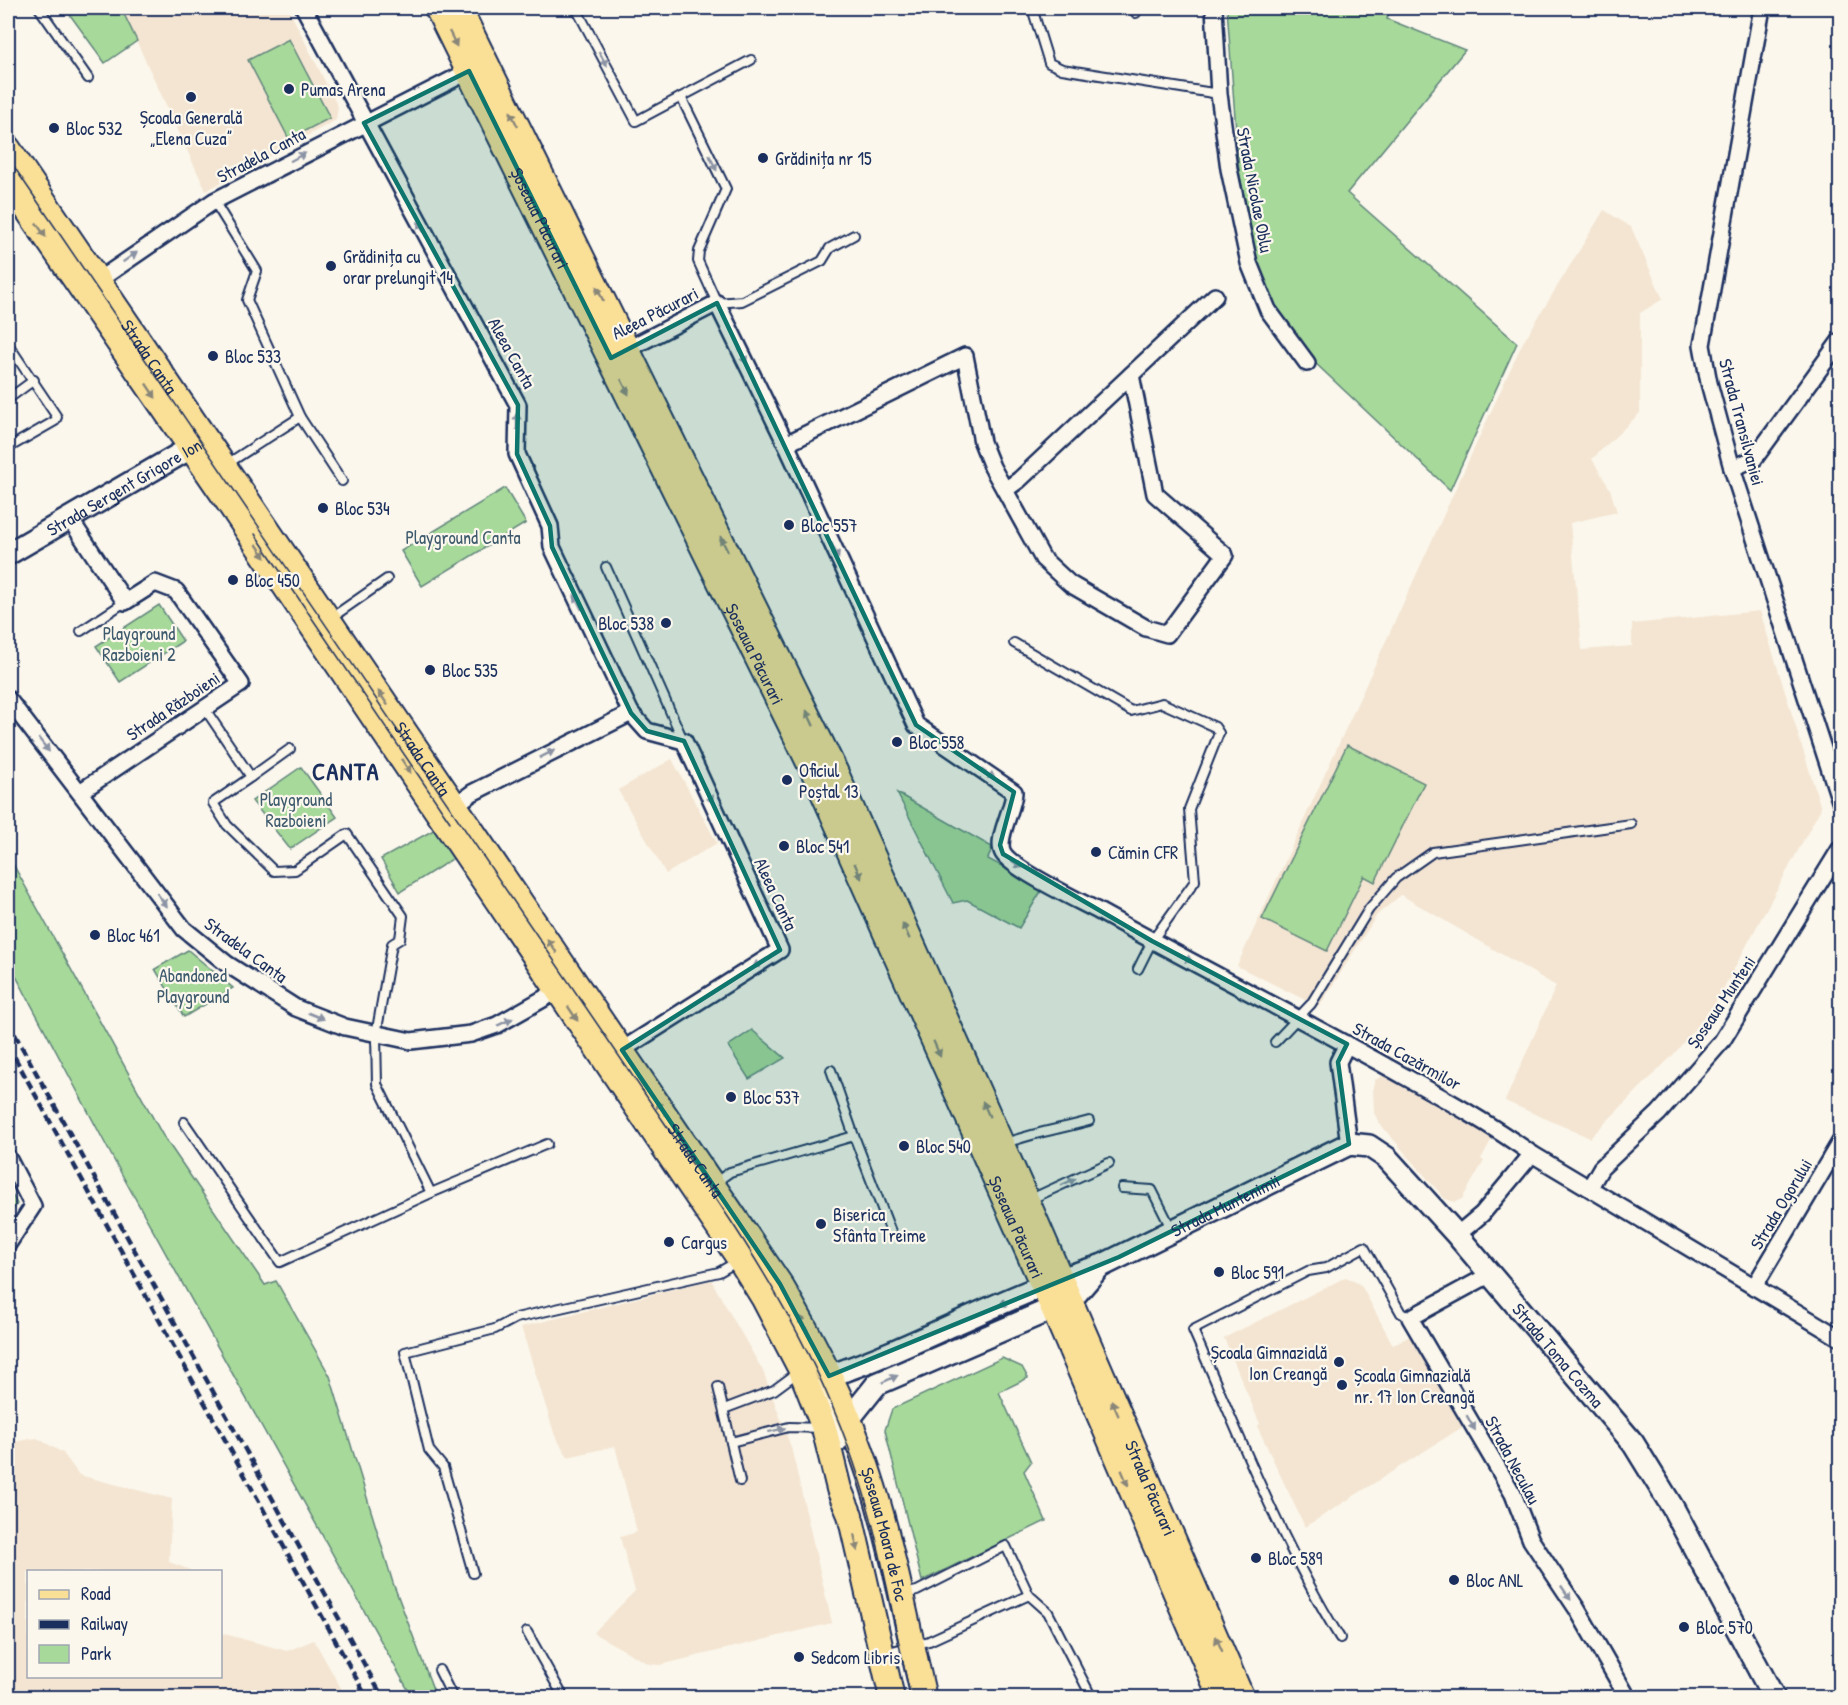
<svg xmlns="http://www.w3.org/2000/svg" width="1848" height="1705" font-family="'Patrick Hand',sans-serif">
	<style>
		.built { fill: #f4e5d2 }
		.green { fill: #a7d99a; stroke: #61847c; stroke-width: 1.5 }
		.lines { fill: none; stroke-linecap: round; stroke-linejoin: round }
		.lane-casing { stroke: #1b2f5e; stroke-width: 12 }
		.street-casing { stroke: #1b2f5e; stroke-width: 20 }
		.secondary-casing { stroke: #1b2f5e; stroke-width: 26 }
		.primary-casing { stroke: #1b2f5e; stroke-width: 28 }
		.lane { stroke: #fbf7ec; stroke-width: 8 }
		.street { stroke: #fbf7ec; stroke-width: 15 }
		.secondary { stroke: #fbf7ec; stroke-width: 21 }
		.primary { stroke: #fadf96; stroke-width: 24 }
		.tram { stroke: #1b2f5e; stroke-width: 1.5 }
		.rail { stroke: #1b2f5e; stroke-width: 4.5; stroke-dasharray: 9 4.5; stroke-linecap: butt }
		.oneway { fill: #8a877a }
		.oneway2 { fill: #8b93a5 }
		.marked { fill: #0f766e; fill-opacity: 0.2; stroke: #0f766e; stroke-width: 4.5; stroke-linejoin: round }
		.poi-dot { fill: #1b2f5e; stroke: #fbf7ec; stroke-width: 2 }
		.labels { text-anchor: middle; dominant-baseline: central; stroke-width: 4.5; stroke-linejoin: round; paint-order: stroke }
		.poi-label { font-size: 18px; fill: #1b2f5e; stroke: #fbf7ec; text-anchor: start }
		.street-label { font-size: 18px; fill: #1b2f5e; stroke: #fbf7ec }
		.park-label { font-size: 18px; fill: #3e5a6d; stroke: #fbf7ec }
		.district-label { font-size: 24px; font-weight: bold; letter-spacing: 1.5px; fill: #1b2f5e; stroke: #fbf7ec }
	</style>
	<rect width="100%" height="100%" fill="#fbf7ec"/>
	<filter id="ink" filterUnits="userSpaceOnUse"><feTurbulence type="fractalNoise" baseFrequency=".0167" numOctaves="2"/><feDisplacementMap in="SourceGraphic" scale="12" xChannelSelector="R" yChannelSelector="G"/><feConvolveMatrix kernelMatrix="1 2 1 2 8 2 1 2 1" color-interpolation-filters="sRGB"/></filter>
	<g filter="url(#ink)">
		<g class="built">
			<path d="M121,8H288L338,107L336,120L206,191Z"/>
			<path d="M1604,210L1631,227L1663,299L1640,313V413L1592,459L1610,489L1617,512L1570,523L1582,650L1632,646V624L1760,611L1821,808L1715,1004L1673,1055L1590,1138L1505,1101L1556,986L1401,895L1377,915L1319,1007L1237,966L1522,344Z"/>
			<path d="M672,759L717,843L666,874L618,790Z"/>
			<path d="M1384,1075L1493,1137L1481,1159L1484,1161L1462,1199L1455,1202L1445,1199L1380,1124L1374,1113L1373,1088L1375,1080Z"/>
			<path d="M1346,1277L1361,1285L1393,1345L1410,1336L1414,1338L1464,1426L1305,1527L1257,1426L1260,1424L1224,1338Z"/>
			<path d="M711,1280L763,1371L791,1447L832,1623L660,1665L649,1664L593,1633L635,1591L620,1537L637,1532L615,1446L568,1457L555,1436L521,1327Z"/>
			<path d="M37,1438L63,1453L79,1475L172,1499L169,1562L193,1571L28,1572V1676H220L221,1633L287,1651L314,1640L346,1697H8V1443Z"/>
		</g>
		<g class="green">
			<path d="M65,8H121L137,41L105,63Z"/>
			<path d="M1227,8H1390L1387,19L1465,50L1347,193L1517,343L1450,490L1312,360L1276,313L1257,260L1239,172Z"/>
			<path d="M289,39L330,118L289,139L248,60Z"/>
			<path d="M505,488L526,523L422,586L401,551Z"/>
			<path d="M159,605L183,641L120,682L96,646Z"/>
			<path d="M1347,745L1424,783L1375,882L1364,876L1327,951L1262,919Z"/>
			<path d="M301,767L337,817L290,849L252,801Z"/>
			<path d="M897,793L992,847L988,859L1043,888L1019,928L967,900L953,903Z"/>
			<path d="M439,827L457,856L400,892L381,859Z"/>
			<path d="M8,855L162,1134L265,1285L276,1281L330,1376L393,1583L436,1697H412L115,1162L8,961Z"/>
			<path d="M188,950L233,988L184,1017L155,969Z"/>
			<path d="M752,1030L785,1058L749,1079L728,1046Z"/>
			<path d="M8,1187L17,1204L8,1217Z"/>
			<path d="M1002,1358L1022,1367L1028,1378L999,1392L1031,1462L1024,1471L1046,1521L922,1581L885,1430L892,1409Z"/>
		</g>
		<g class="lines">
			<defs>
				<g id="lane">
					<path d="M39,8L88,78"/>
					<path d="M576,8L636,121L681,97L726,189L699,251L698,261L717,303L742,301L822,261L830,248L854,235"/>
					<path d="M1032,8L1049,63L1062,69L1219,94"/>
					<path d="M1134,8L1136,13"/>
					<path d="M681,97L751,60"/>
					<path d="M214,201L257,271L247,300L300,417L227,464"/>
					<path d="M8,344L57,417L55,421L8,448"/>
					<path d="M8,399L34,380"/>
					<path d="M300,417L342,481"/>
					<path d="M606,567L683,740"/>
					<path d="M331,618L387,579"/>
					<path d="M81,631L125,602"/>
					<path d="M1014,643L1131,711L1162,703L1215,727L1219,733L1189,809L1195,881L1152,941L1138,969"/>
					<path d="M251,777L290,749"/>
					<path d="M1275,1042L1311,1004L1369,909L1396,878L1433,852L1631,824"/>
					<path d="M831,1070L854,1136"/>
					<path d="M184,1122L280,1262L431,1193L377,1084L376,1035L392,944L400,939L403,916L347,834L295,870L274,871L227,825L213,803L251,777L205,709"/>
					<path d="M1004,1144C1031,1133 1060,1129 1089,1121"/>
					<path d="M716,1182L730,1172L854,1136L891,1232"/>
					<path d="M1122,1188L1152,1190L1172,1230"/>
					<path d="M431,1193L547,1144"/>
					<path d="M1031,1199L1109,1163"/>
					<path d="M718,1387L740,1481"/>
					<path d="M724,1409L774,1390L797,1373"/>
					<path d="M731,1442L789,1427L821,1428"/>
					<path d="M473,1573L443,1467L429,1450L405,1352L495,1329L516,1318L719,1272L738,1261"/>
					<path d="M904,1594L917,1591L1006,1546L1029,1595"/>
					<path d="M527,1632L564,1698"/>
					<path d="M1340,1638C1280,1541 1239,1434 1193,1330L1308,1271L1326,1268L1364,1247L1401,1313L1410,1318"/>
					<path d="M885,1653L929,1641L1029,1595L1048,1612L1092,1698"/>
					<path d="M439,1670L453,1698"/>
				</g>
				<g id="street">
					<path d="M304,8L518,405L517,454L550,526L552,547L631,713L472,793L450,809"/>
					<path d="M1214,8L1219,94L1229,169L1249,263L1268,310L1307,363"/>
					<path d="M1762,8L1702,345L1709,383L1732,468L1840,801"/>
					<path d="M93,284L214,201L469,71"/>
					<path d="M622,352L717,303L786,444L916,725L1014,792C1014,809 995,839 1003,853C1013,870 1080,901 1100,912C1194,964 1290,1013 1384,1065C1434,1093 1485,1120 1532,1154L1840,1338"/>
					<path d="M786,444L965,356L982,442L992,467L1043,559L1070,584L1146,628L1167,634L1225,555L1155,494L1131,375"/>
					<path d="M1732,468L1754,459L1840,341"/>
					<path d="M1005,490L1019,480L1215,296"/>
					<path d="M70,519L125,602L155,583L176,591L241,684L80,792"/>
					<path d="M8,699L184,929L227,964L296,1008L345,1027L411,1041L471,1034L497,1025L557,991"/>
					<path d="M1347,1044L1338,1062L1349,1144"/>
					<path d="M622,1050L780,950L684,741L647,731L631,713"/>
					<path d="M8,1158L33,1206L8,1244"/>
					<path d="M1590,1187L1601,1168L1659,1113L1722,1041L1840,849"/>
					<path d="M1457,1235L1482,1214L1532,1154"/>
					<path d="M1489,1275L1410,1318L1513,1494L1531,1540L1577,1609L1628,1698"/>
					<path d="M1754,1287L1840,1142"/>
				</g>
				<g id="secondary">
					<path id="s1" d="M8,554L204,440"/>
					<path d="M849,1419L877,1384L1070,1301L1100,1266"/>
					<path id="s2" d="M837,1441L827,1390L829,1376C922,1345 1007,1293 1101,1266L1349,1144L1369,1146L1387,1158L1457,1235L1633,1443L1673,1508L1774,1698"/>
				</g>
				<g id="primary">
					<path id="s3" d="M437,8L817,779L1053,1308L1221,1698"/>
					<path id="s4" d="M459,8L835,771L1027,1201L1242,1698"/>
					<path id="s5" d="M8,148L780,1284C807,1330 833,1378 852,1427C887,1513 903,1608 924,1698"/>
					<path d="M8,182L222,493L740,1260L764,1299L801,1370L824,1428L839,1489L850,1515L892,1698"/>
				</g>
			</defs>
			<use href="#lane" class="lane-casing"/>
			<use href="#street" class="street-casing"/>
			<use href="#secondary" class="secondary-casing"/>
			<use href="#primary" class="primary-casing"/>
			<use href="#lane" class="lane"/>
			<use href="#street" class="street"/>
			<use href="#secondary" class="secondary"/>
			<use href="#primary" class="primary"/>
			<g class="tram">
				<path d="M8,158L719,1203C778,1291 828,1380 860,1481C882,1549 894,1627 911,1698"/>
				<path d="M255,534L450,822"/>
			</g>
			<g class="rail">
				<path d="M8,1022L383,1698"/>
				<path d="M8,1045L367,1698"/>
			</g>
		</g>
		<defs><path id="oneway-solid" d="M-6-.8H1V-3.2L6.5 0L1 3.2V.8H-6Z" transform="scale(1.5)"/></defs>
		<g class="oneway">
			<use href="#oneway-solid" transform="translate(453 39) rotate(64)"/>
			<use href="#oneway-solid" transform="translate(514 119) rotate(-116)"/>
			<use href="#oneway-solid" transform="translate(41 230) rotate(56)"/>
			<use href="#oneway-solid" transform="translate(600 294) rotate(-116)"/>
			<use href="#oneway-solid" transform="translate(625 387) rotate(64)"/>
			<use href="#oneway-solid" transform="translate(151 391) rotate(56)"/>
			<use href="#oneway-solid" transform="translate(724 544) rotate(-116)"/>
			<use href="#oneway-solid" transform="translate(261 551) rotate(56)"/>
			<use href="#oneway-solid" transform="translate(383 698) rotate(-124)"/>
			<use href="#oneway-solid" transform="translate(810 718) rotate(-115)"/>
			<use href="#oneway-solid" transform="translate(406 766) rotate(56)"/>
			<use href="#oneway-solid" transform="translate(858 871) rotate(66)"/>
			<use href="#oneway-solid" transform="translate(906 931) rotate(-114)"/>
			<use href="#oneway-solid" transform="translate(552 946) rotate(-124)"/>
			<use href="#oneway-solid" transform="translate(573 1014) rotate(56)"/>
			<use href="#oneway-solid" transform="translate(937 1049) rotate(66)"/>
			<use href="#oneway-solid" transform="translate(661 1108) rotate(-124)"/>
			<use href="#oneway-solid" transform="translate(986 1109) rotate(-114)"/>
			<use href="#oneway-solid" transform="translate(803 1323) rotate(-120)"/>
			<use href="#oneway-solid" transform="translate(1115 1408) rotate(-114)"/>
			<use href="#oneway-solid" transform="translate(1125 1478) rotate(67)"/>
			<use href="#oneway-solid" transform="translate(856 1543) rotate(78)"/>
			<use href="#oneway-solid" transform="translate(1219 1644) rotate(-114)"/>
		</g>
		<g class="oneway2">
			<use href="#oneway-solid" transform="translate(603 59) rotate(62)"/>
			<use href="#oneway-solid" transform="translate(298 157) rotate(-28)"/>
			<use href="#oneway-solid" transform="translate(713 163) rotate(64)"/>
			<use href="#oneway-solid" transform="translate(422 229) rotate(-119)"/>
			<use href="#oneway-solid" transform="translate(130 257) rotate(-35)"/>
			<use href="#oneway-solid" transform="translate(743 356) rotate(64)"/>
			<use href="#oneway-solid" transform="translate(517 421) rotate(-89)"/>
			<use href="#oneway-solid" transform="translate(835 551) rotate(65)"/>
			<use href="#oneway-solid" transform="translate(578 602) rotate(-116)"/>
			<use href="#oneway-solid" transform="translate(44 745) rotate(52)"/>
			<use href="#oneway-solid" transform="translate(547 754) rotate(-27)"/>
			<use href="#oneway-solid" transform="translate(988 774) rotate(34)"/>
			<use href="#oneway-solid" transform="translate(709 795) rotate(65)"/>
			<use href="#oneway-solid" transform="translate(1015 863) rotate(36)"/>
			<use href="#oneway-solid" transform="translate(162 900) rotate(53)"/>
			<use href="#oneway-solid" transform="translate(1185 958) rotate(27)"/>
			<use href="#oneway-solid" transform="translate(760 963) rotate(148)"/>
			<use href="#oneway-solid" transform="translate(316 1016) rotate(22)"/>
			<use href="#oneway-solid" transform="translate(505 1022) rotate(-25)"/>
			<use href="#oneway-solid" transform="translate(1068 1182) rotate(-25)"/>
			<use href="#oneway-solid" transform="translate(1007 1302) rotate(156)"/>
			<use href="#oneway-solid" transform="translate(890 1379) rotate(-24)"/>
			<use href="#oneway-solid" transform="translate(1471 1423) rotate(60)"/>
			<use href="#oneway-solid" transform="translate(777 1430) rotate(-14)"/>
			<use href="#oneway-solid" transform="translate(1566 1593) rotate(56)"/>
		</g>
	</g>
	<path class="marked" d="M469,71L611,358L717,303L916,725L1014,792L1000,845L1003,854L1152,941L1347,1044L1338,1062L1349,1144L1119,1257L829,1376L780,1284L622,1050L780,950L684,741L647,731L631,713L552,547L550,526L517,454L518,405L364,123Z"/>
	<g class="poi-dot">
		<circle cx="289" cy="89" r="6"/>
		<circle cx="191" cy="97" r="6"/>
		<circle cx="54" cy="128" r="6"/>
		<circle cx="763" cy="158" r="6"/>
		<circle cx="331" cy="266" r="6"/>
		<circle cx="213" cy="356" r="6"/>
		<circle cx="323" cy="508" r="6"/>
		<circle cx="789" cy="525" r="6"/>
		<circle cx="233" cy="580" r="6"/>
		<circle cx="666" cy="623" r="6"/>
		<circle cx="430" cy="670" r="6"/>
		<circle cx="897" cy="742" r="6"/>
		<circle cx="787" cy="780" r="6"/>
		<circle cx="784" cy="846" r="6"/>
		<circle cx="1096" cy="852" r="6"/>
		<circle cx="95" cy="935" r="6"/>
		<circle cx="731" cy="1097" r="6"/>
		<circle cx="904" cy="1146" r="6"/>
		<circle cx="821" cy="1224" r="6"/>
		<circle cx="669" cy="1242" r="6"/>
		<circle cx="1219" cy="1272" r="6"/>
		<circle cx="1339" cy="1362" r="6"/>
		<circle cx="1342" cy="1385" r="6"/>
		<circle cx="1256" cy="1558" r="6"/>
		<circle cx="1454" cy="1580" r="6"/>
		<circle cx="1684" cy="1627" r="6"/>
		<circle cx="799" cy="1657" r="6"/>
	</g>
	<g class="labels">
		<g class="poi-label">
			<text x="301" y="89">Pumas Arena</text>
			<text x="191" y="117" text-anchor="middle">Școala Generală<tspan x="191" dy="21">„Elena Cuza”</tspan></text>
			<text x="66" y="128">Bloc 532</text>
			<text x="775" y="158">Grădinița nr 15</text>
			<text x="343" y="256">Grădinița cu<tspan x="343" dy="21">orar prelungit 14</tspan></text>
			<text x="225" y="356">Bloc 533</text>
			<text x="335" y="508">Bloc 534</text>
			<text x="801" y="525">Bloc 557</text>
			<text x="245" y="580">Bloc 450</text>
			<text x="654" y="623" text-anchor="end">Bloc 538</text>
			<text x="442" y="670">Bloc 535</text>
			<text x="909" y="742">Bloc 558</text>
			<text x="799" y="770">Oficiul<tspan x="799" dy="21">Poștal 13</tspan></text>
			<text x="796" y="846">Bloc 541</text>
			<text x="1108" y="852">Cămin CFR</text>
			<text x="107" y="935">Bloc 461</text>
			<text x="743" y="1097">Bloc 537</text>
			<text x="916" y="1146">Bloc 540</text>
			<text x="833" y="1214">Biserica<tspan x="833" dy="21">Sfânta Treime</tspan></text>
			<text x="681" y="1242">Cargus</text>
			<text x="1231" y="1272">Bloc 591</text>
			<text x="1327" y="1352" text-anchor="end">Școala Gimnazială<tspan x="1327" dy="21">Ion Creangă</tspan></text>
			<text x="1354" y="1375">Școala Gimnazială<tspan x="1354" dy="21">nr. 17 Ion Creangă</tspan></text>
			<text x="1268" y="1558">Bloc 589</text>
			<text x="1466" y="1580">Bloc ANL</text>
			<text x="1696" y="1627">Bloc 570</text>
			<text x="811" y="1657">Sedcom Libris</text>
		</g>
		<g class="street-label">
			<text transform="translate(261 155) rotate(-28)">Stradela Canta</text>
			<text transform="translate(1255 190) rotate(79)">Strada Nicolae Oblu</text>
			<text stroke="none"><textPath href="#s3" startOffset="234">Șoseaua Păcurari</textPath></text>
			<text transform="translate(655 313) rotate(-27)">Aleea Păcurari</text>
			<text transform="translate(512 353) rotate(61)">Aleea Canta</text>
			<text stroke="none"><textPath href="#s5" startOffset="252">Strada Canta</textPath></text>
			<text transform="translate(1742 422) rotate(75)">Strada Transilvaniei</text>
			<text stroke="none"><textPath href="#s1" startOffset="134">Strada Sergent Grigore Ion</textPath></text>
			<text stroke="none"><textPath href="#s3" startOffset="720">Șoseaua Păcurari</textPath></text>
			<text transform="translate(173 706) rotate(-34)">Strada Războieni</text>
			<text stroke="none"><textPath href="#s5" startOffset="738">Strada Canta</textPath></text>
			<text transform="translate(776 894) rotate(65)">Aleea Canta</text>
			<text transform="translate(246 950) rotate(36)">Stradela Canta</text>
			<text transform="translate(1721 1002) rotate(-56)">Șoseaua Munteni</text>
			<text transform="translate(1407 1056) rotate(29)">Strada Cazărmilor</text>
			<text stroke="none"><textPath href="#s5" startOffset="1224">Strada Canta</textPath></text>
			<text stroke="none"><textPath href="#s2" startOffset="498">Strada Muntenimii</textPath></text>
			<text transform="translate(1781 1204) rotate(-59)">Strada Ogorului</text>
			<text stroke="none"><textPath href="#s3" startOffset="1350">Șoseaua Păcurari</textPath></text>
			<text stroke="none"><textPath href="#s2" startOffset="939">Strada Toma Cozma</textPath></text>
			<text transform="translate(1513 1460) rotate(62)">Strada Neculau</text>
			<text stroke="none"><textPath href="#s4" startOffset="1634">Strada Păcurari</textPath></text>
			<text stroke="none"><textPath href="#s5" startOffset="1646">Șoseaua Moara de Foc</textPath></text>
		</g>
		<g class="park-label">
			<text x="463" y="537">Playground Canta</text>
			<text x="139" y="633">Playground<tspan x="139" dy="21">Razboieni 2</tspan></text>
			<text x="296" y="799">Playground<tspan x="296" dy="21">Razboieni</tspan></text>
			<text x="193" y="975">Abandoned<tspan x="193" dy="21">Playground</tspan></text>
		</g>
		<g class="district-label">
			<text x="346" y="771">CANTA</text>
		</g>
	</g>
	<rect width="1848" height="1705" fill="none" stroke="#fbf7ec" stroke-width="30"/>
	<rect x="15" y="15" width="1818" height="1675" fill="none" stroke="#1b2f5e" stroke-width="2" filter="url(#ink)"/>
	<rect x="27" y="1570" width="195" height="108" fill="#fbf7ec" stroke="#a1a7b3" stroke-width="1.5"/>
	<rect x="39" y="1590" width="30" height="9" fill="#fadf96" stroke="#a1a7b3" stroke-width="1.5"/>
	<text x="81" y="1600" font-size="18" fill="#1b2f5e">Road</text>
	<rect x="39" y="1620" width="30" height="9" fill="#1b2f5e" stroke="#a1a7b3" stroke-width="1.5"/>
	<text x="81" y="1630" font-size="18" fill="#1b2f5e">Railway</text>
	<rect x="39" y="1645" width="30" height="18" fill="#a7d99a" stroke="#a1a7b3" stroke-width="1.5"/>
	<text x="81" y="1660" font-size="18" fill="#1b2f5e">Park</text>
</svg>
